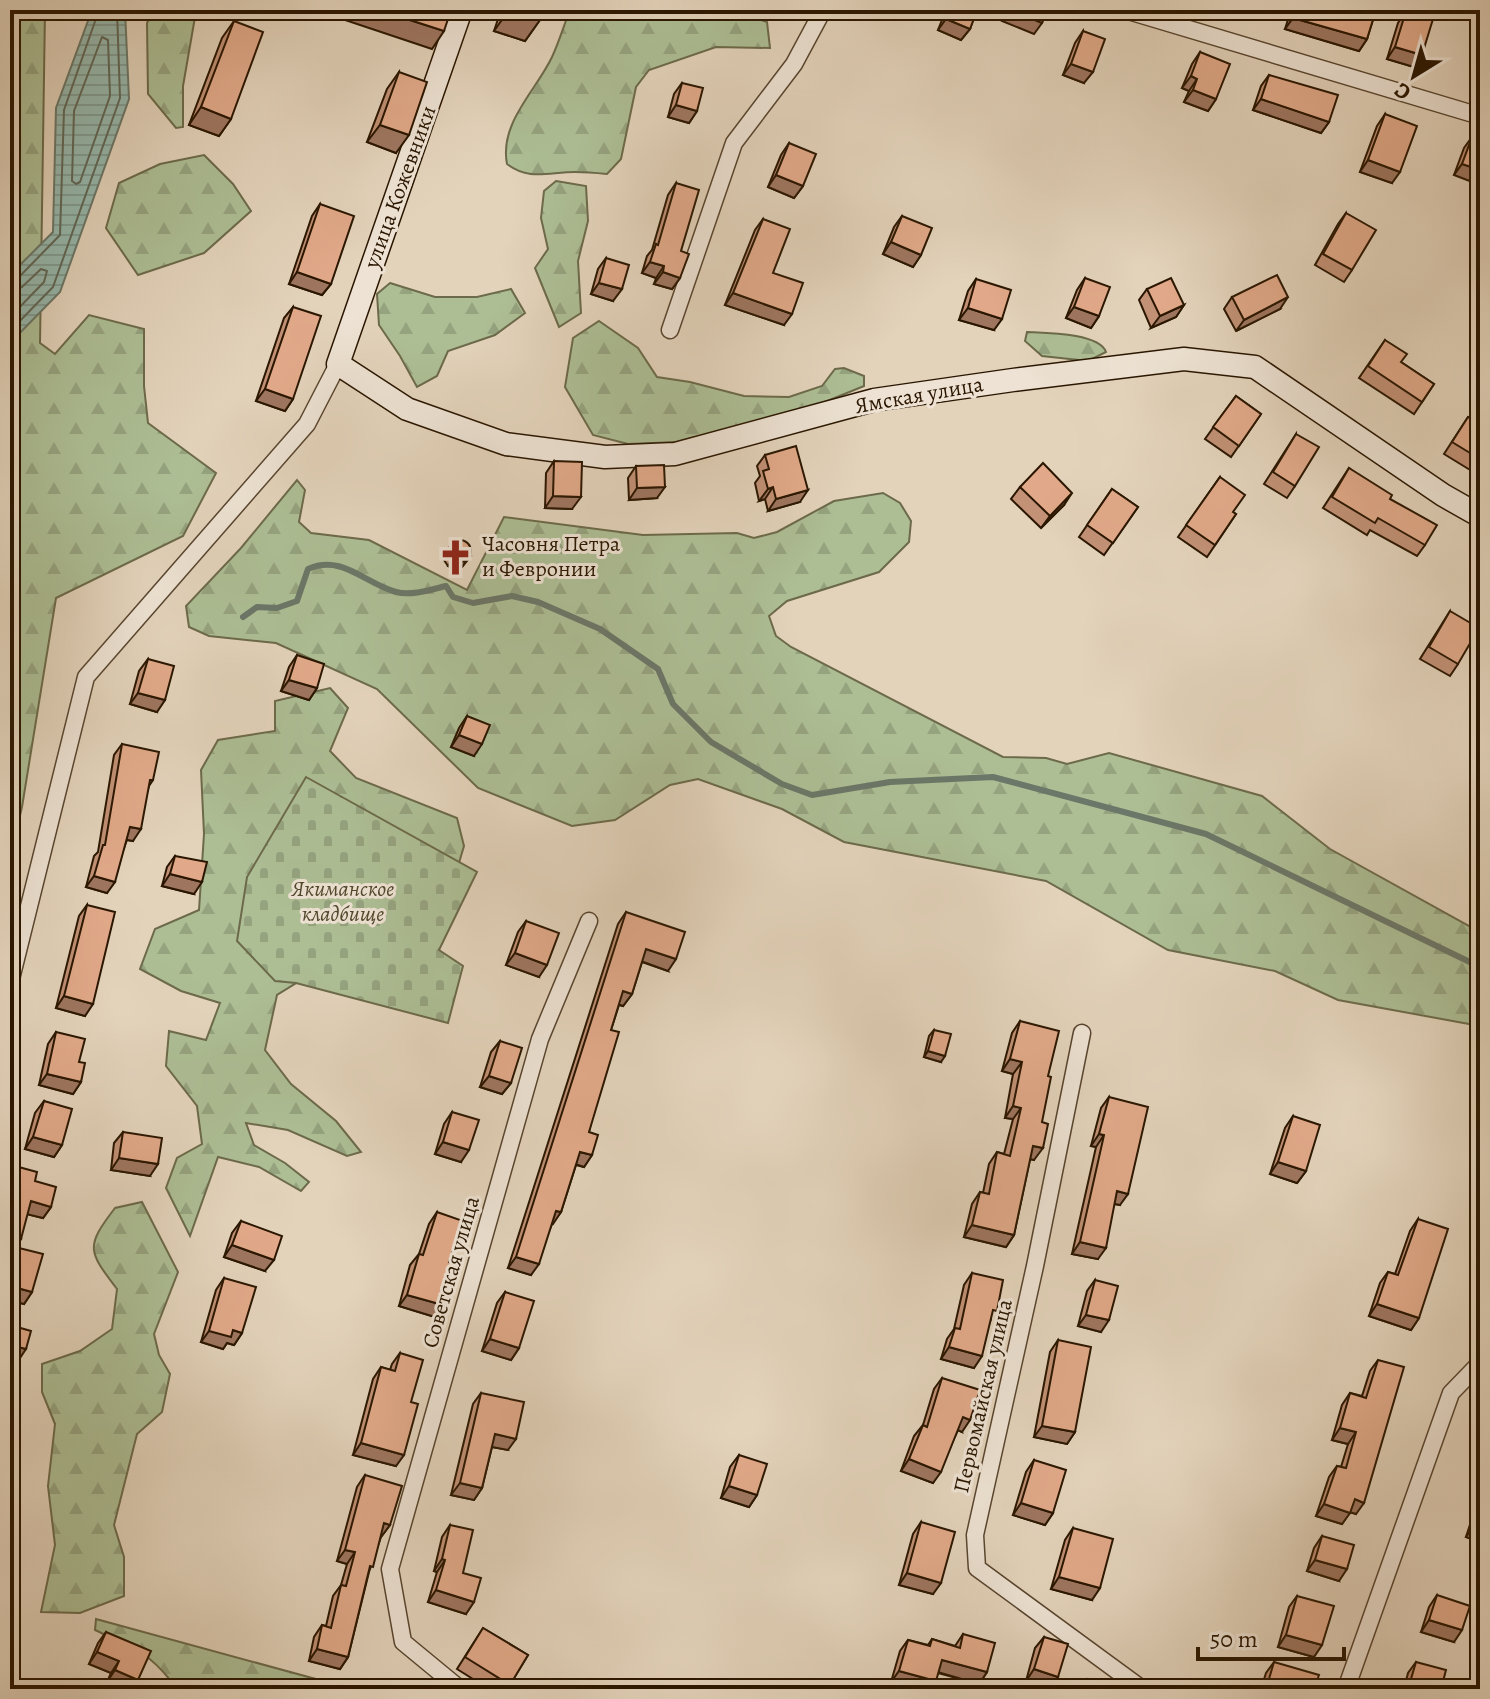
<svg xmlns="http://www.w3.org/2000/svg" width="1490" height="1699" font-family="Alegreya,serif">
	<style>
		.forest { fill: url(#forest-firs); stroke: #6c6a4a; stroke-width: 2 }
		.cemetery { fill: url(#cemetery-stones); stroke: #6c6a4a; stroke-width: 2 }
		.water { fill: url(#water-rules); stroke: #6b7768; stroke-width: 2 }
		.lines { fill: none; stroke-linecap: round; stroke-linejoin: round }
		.shore { stroke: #606756; stroke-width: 2 }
		.stream { stroke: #6b7768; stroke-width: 6 }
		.street-casing { stroke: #58452f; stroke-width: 19 }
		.secondary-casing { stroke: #2a1600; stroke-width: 25 }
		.street { stroke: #ede2d3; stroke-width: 16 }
		.secondary { stroke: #ede2d3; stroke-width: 22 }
		.wall { fill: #c29176; stroke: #2a1600; stroke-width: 2 }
		.shaded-wall { fill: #9e7660; stroke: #2a1600; stroke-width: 2 }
		.building { fill: #e1a989; stroke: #2a1600; stroke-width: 2 }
		.labels { text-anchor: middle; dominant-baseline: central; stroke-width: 6; stroke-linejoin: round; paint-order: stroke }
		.street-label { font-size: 22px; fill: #2a1600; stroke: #ede2d3 }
		.poi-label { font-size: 22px; fill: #2a1600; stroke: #ede2d3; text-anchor: start }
		.park-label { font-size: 22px; font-style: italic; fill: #51482d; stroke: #ede2d3 }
	</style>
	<defs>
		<pattern id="forest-firs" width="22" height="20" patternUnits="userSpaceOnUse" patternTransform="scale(2)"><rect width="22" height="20" fill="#adbe95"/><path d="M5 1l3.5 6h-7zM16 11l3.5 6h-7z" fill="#95a37f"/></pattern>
		<pattern id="cemetery-stones" width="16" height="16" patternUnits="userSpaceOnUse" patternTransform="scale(2)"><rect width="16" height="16" fill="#adbe95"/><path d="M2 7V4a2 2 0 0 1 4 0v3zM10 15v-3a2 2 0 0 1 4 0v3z" fill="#95a37f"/></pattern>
		<pattern id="water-rules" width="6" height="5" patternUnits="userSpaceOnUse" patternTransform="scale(2)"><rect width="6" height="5" fill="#96b8ad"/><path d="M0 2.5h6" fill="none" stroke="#819d93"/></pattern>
	</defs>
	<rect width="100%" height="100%" fill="#e3d3bb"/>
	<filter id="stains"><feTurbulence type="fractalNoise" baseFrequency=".0025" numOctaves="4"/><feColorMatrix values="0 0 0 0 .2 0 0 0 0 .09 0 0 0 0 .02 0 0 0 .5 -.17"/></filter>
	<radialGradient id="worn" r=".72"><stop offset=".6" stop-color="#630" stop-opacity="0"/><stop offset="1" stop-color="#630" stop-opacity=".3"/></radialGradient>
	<g class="forest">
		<path d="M10,10H45L40,343L55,354L89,315L144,329V386L148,423L216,473L183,536L56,598L22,807L10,858Z"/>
		<path d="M154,10H200L195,17L183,86V127L176,128L148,94L147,23Z"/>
		<path d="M570,10H730L767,22L770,48L716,47L649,70L636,87L621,159L607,174C597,173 586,172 575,172C549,172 529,181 507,164C499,123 536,91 552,57C559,42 564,25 570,10Z"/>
		<path d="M204,155L233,184L251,211L204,253L138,275L106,228L119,183L160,164Z"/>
		<path d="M556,181L586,186L588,221L578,261L581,313L559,327L535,268L548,249L541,218L544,191Z"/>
		<path d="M390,283L435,297H477L511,289L525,313L495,335L448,351L437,376L417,387L400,356L379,325L377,294Z"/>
		<path d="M599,321L638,348L657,377L690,382L744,396L789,397L822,386L835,369L844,368L864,376V386L820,404L678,442L628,444L593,435L565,387L573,338Z"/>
		<path d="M1027,332C1046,333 1099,333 1106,352L1088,361L1042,356L1025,341Z"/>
		<path d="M297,480L305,490L299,522L311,533L369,540L467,590L504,517L643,535L737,533L754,538L777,532L834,501L883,493L900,503L911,521L909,542L879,572L787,601L769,616L776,636L791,647L1003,757L1046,758L1067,764L1109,753L1262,796L1330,849L1480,932V1026L1338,1000L1275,971L1168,950L1046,881L844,842L782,809L698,779L670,785L615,820L572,826L478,788L377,689L276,643L209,636L189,627L186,606L241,548Z"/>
		<path d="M330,688L348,708L330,751L356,778L457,818L464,846L441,923L316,971L277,995L265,1050L291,1084L336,1121L361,1152L347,1156L288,1130L246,1123L254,1145L285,1163L309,1182L301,1191L259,1167L218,1157L190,1236L166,1188L177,1158L202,1144L197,1106L166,1066L169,1031L206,1040L220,1003L181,991L140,969L155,929L199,910L204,834L201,770L218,740L275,731V701Z"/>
		<path d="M142,1202L178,1272L154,1334L159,1355L170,1374L162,1412L137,1434L114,1525L124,1557V1596L80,1613L41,1612L55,1545L48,1486L55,1424L42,1392V1364L80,1351L112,1329L117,1289C88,1251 85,1247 115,1208Z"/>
		<path d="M96,1619L345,1687L347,1689H170L171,1681C145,1649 131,1647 95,1630Z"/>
	</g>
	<path class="cemetery" d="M306,777L477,872L439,950L463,966L448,1023L296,983L275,981L237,941L247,877Z"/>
	<path class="water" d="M92,10H125L129,99L60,292L10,343V275L53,232L56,108Z"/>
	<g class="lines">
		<g class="shore">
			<path d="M102,37L108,40L110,96L80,182L76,184L72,181L74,111Z"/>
			<path d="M10,280L19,277L60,235L64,110L99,10"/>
			<path d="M10,290L22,287L41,269L47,271L44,282L10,317"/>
			<path d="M10,331L53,287L120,98L117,10"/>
		</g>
		<path class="stream" d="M243,617L257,607L277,608L297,601L308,569C342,554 364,583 396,592C411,596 430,590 446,586L453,597L473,603L512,596L538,602L600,629L658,669L673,704L711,742L782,784L812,795L890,782L993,777L1206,834L1480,967"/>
		<defs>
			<g id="street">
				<path d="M1125,10L1480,116"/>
				<path d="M670,330L734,143L794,64L823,10"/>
				<path d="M10,983L86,677L307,424L338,364"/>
				<path d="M1082,1033L1035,1266L975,1535L977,1568L1142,1689"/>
				<path d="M460,1689L403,1642L390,1569L540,1039L589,921"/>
				<path d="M1346,1689L1451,1393L1480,1363"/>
			</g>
			<path id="secondary" d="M461,10L338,364L407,409L506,444L605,457L675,454L874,400L1013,380L1184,359L1255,367L1443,495L1480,516"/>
		</defs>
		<use href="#street" class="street-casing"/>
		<use href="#secondary" class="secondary-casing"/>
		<use href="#street" class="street"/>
		<use href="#secondary" class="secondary"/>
	</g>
	<g class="wall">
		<path d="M501,10H547L525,41L494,31Z"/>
		<path d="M946,10H977L970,29L961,40L938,30Z"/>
		<path d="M1291,10H1376L1367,39L1359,51L1285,29Z"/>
		<path d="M1406,11L1414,67L1387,59L1398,23Z"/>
		<path d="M234,21L231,119L219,136L189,125L222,38Z"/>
		<path d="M1083,31L1084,83L1063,75L1075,43Z"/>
		<path d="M1200,52L1216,99L1208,111L1184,102L1189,91L1182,88L1192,64Z"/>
		<path d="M1480,65V87L1474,85Z"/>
		<path d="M399,72L396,153L367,142L387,89Z"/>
		<path d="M1269,75L1329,122L1321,133L1253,110L1261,86Z"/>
		<path d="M682,83L697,111L689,123L668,117L674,94Z"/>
		<path d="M1385,114L1392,183L1360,172L1377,126Z"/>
		<path d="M1472,137L1480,140L1454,175L1464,148Z"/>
		<path d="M789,143L803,186L794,198L768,187L781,155Z"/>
		<path d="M676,183L681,251L680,278L672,289L654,284L656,278L642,273L647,256L652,250L668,195Z"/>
		<path d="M320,204L331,284L322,295L289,284L312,216Z"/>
		<path d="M1346,213L1352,270L1344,282L1315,265L1338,224Z"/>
		<path d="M902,216L921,255L913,267L883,254L894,227Z"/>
		<path d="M763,219L773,273L784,325L725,305L755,230Z"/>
		<path d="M606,258L613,301L591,294L598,269Z"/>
		<path d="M1085,278L1099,316L1091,328L1066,318L1077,290Z"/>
		<path d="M976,279L994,330L959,320L968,291Z"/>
		<path d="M1147,289L1184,305L1176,317L1151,328L1139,300Z"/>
		<path d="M1232,297L1280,309L1236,331L1224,309Z"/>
		<path d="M293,307V399L285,411L256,401L284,318Z"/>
		<path d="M1385,340L1401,362L1434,384L1414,414L1359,378Z"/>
		<path d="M1236,396L1261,414L1231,457L1205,439Z"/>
		<path d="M1468,417L1480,424V476L1444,454Z"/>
		<path d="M1296,434L1295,486L1287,498L1264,484Z"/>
		<path d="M765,455L800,502L768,511L765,499L759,501L755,483L760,476L757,466Z"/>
		<path d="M554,461L572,509L545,508L546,473Z"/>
		<path d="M636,466L657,498L629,500L628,478Z"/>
		<path d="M1349,468L1390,499L1425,545L1417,556L1370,530L1367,535L1323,508Z"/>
		<path d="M1220,477L1233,512L1236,514L1207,557L1178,537Z"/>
		<path d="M1020,487L1064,505L1041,528L1011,499Z"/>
		<path d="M1112,489L1138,507L1104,555L1079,537Z"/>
		<path d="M453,542L471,556L462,567L455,569L448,566L444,560L445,553Z"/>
		<path d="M1450,611L1458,664L1450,676L1420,659Z"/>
		<path d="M297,655L317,688L309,700L281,691L289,667Z"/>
		<path d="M148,659L157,712L130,704L139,671Z"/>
		<path d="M467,716L474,756L451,747L459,728Z"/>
		<path d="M122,744L153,780L149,786L133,841L127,840L107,893L86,887L94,856L98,852L114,755Z"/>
		<path d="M175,856L194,894L162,886L167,867Z"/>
		<path d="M87,905L85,1016L56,1008L79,916Z"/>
		<path d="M626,912L668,971L642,962L632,994L623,1006L619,1005L611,1030L589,1132L592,1155L584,1167L576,1165L561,1212L552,1224L531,1275L508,1268L618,924Z"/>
		<path d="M526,921L539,977L506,965L518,932Z"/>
		<path d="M1020,1021L1048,1076L1034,1160L1030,1159L1014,1235L1006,1247L964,1237L972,1204L980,1192L983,1193L989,1164L997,1152L1004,1154L1013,1119L1005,1118L1013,1074L1002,1071L1012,1033Z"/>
		<path d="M934,1030L941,1062L924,1057L929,1036Z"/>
		<path d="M56,1032L79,1062L81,1082L73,1094L39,1085L48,1044Z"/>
		<path d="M500,1041L511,1083L502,1094L480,1087L491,1052Z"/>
		<path d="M1109,1097L1120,1205L1114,1204L1098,1259L1072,1254L1096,1147L1091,1146L1101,1108Z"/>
		<path d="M44,1101L62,1145L54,1157L25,1149L35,1113Z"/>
		<path d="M452,1112L461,1162L435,1154L444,1124Z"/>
		<path d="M1293,1116L1306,1171L1297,1183L1270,1174L1285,1128Z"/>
		<path d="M123,1132L150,1176L111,1170L114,1143Z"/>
		<path d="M15,1166L35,1181L51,1207L43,1218L27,1214L13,1251L10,1250V1173Z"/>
		<path d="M437,1212L449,1262L443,1305L435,1317L399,1306L410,1265L419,1254L429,1224Z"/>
		<path d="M1418,1219L1419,1318L1411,1330L1369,1316L1380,1283L1388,1272L1395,1274L1410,1231Z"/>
		<path d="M241,1221L265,1271L224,1257L232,1233Z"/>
		<path d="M19,1248L32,1292L24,1304L10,1300V1259Z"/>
		<path d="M972,1273L991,1319L974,1368L941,1359L947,1339L954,1329L964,1285Z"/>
		<path d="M224,1278L242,1333L234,1345L227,1343L223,1349L201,1342L216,1290Z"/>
		<path d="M1095,1280L1101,1332L1078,1326L1087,1291Z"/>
		<path d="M505,1292L519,1348L511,1360L482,1351L497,1303Z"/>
		<path d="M1058,1340L1075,1432L1067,1444L1034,1437L1050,1352Z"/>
		<path d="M400,1353L411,1402L396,1466L353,1455L373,1379L381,1367L390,1370L392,1364Z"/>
		<path d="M1378,1360L1356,1514L1350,1512L1342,1524L1316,1516L1329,1477L1337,1466L1341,1467L1348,1444L1332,1440L1342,1405L1350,1393L1362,1396L1370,1371Z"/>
		<path d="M942,1378L962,1432L958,1430L933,1483L901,1471L914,1436L923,1425L934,1389Z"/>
		<path d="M481,1393L508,1450L492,1447L482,1488L474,1500L451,1495L473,1404Z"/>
		<path d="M739,1455L757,1495L749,1507L721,1498L730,1467Z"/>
		<path d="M1034,1460L1053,1513L1045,1525L1013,1515L1026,1472Z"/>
		<path d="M365,1475L390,1525L381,1537L369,1572L348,1657L340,1669L309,1661L314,1637L322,1625L326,1626L333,1596L341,1585L347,1564L337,1561L357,1487Z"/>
		<path d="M1480,1500V1542L1466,1537L1476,1506Z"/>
		<path d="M921,1522L933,1594L899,1585L913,1534Z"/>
		<path d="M450,1525L463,1573L466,1614L428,1602L437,1572L434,1571L442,1537Z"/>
		<path d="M1073,1528L1092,1600L1051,1589L1065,1540Z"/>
		<path d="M1322,1536L1339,1581L1307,1571L1314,1548Z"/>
		<path d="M1437,1595L1454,1642L1421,1632L1429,1607Z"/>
		<path d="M1297,1596L1314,1657L1278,1647L1289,1607Z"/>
		<path d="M483,1628L528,1655L507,1689H489L457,1669Z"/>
		<path d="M106,1632L138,1680L132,1689H124L107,1682L111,1673L89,1664L98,1643Z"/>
		<path d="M963,1634L987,1672L979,1684L938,1673L930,1689H915L891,1682L900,1651L908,1640L928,1645L932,1639L955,1646Z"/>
		<path d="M1044,1637L1058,1677L1049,1689L1026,1681L1035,1648Z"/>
		<path d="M1274,1662L1314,1689H1261L1266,1673Z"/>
		<path d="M1416,1662L1441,1689H1404L1408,1673Z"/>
	</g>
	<g class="shaded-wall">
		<path d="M341,10H379L444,31L432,49L336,17Z"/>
		<path d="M509,10H547L525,41L494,31Z"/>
		<path d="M1009,10H1012L1042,23L1034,34L1002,21Z"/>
		<path d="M1225,10H1261L1254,19L1224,11Z"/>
		<path d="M1293,18L1367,39L1359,51L1285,29Z"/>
		<path d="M946,19L970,29L961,40L938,30Z"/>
		<path d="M1395,47L1422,55L1414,67L1387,59Z"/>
		<path d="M1071,64L1093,72L1084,83L1063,75Z"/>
		<path d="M1480,75V87L1474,85Z"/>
		<path d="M1191,76L1197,79L1189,91L1182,88Z"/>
		<path d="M1193,90L1216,99L1208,111L1184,102Z"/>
		<path d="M1261,99L1329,122L1321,133L1253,110Z"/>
		<path d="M676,105L697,111L689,123L668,117Z"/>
		<path d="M201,107L231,119L219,136L189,125Z"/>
		<path d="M380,125L409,135L396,153L367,142Z"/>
		<path d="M1368,160L1400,172L1392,183L1360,172Z"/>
		<path d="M1462,164L1480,170V185L1454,175Z"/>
		<path d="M776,175L803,186L794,198L768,187Z"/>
		<path d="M891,242L921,255L913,267L883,254Z"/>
		<path d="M650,262L664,266L656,278L642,273Z"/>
		<path d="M297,272L331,284L322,295L289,284Z"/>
		<path d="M663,272L680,278L672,289L654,284Z"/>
		<path d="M599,283L622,289L613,301L591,294Z"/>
		<path d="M733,293L792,314L784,325L725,305Z"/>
		<path d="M1288,297L1280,309L1236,331L1244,320Z"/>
		<path d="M1184,305L1176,317L1151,328L1160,316Z"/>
		<path d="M1074,307L1099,316L1091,328L1066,318Z"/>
		<path d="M968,308L1002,319L994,330L959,320Z"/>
		<path d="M265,389L293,399L285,411L256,401Z"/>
		<path d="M665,487L657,498L629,500L637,488Z"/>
		<path d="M773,487L765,499L759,501L768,489Z"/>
		<path d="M808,490L800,502L768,511L776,499Z"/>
		<path d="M1072,493L1064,505L1041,528L1050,516Z"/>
		<path d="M553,496L581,497L572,509L545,508Z"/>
		<path d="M452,560L466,561L462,567L455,569L448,566Z"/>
		<path d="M289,680L317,688L309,700L281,691Z"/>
		<path d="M138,693L165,700L157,712L130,704Z"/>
		<path d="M459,735L482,744L474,756L451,747Z"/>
		<path d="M130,827L141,829L133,841L122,839Z"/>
		<path d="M170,874L202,882L194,894L162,886Z"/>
		<path d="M94,876L115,882L107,893L86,887Z"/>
		<path d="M646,949L676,959L668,971L638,960Z"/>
		<path d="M515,953L547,965L539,977L506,965Z"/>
		<path d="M623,991L632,994L623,1006L615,1003Z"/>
		<path d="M64,996L93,1004L85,1016L56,1008Z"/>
		<path d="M928,1051L945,1056L941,1062L924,1057Z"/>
		<path d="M1010,1059L1022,1062L1013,1074L1002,1071Z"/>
		<path d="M47,1074L81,1082L73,1094L39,1085Z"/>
		<path d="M489,1076L511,1083L502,1094L480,1087Z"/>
		<path d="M1013,1106L1021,1108L1013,1119L1005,1118Z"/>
		<path d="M1099,1134L1104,1135L1096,1147L1091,1146Z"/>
		<path d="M33,1137L62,1145L54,1157L25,1149Z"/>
		<path d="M443,1142L469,1150L461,1162L435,1154Z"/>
		<path d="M1033,1146L1043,1148L1034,1160L1025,1158Z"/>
		<path d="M580,1152L592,1155L584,1167L572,1163Z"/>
		<path d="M119,1158L158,1164L150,1176L111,1170Z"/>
		<path d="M1278,1162L1306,1171L1297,1183L1270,1174Z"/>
		<path d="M1117,1191L1128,1194L1120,1205L1109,1203Z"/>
		<path d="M31,1201L51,1207L43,1218L22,1213Z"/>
		<path d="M556,1211L561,1212L553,1224L548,1222Z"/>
		<path d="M972,1225L1014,1235L1006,1247L964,1237Z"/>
		<path d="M10,1236L21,1239L13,1251L10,1250Z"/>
		<path d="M1080,1242L1106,1248L1098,1259L1072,1254Z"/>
		<path d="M232,1245L274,1260L265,1271L224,1257Z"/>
		<path d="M516,1257L539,1264L531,1275L508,1268Z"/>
		<path d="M10,1286L32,1292L24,1304L10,1300Z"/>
		<path d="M407,1295L443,1305L435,1317L399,1306Z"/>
		<path d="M1377,1304L1419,1318L1411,1330L1369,1316Z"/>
		<path d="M1086,1315L1109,1320L1101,1332L1078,1326Z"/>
		<path d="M233,1330L242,1333L234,1345L227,1343L223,1349L201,1342L209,1331Z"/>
		<path d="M490,1339L519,1348L511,1360L482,1351Z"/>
		<path d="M10,1345L26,1349L18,1361L10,1359Z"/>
		<path d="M949,1347L982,1356L974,1368L941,1359Z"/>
		<path d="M963,1417L970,1420L962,1432L955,1429Z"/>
		<path d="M1042,1426L1075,1432L1067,1444L1034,1437Z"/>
		<path d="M1340,1428L1356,1432L1348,1444L1332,1440Z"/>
		<path d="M495,1434L516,1439L508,1450L487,1446Z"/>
		<path d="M361,1443L404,1455L396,1466L353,1455Z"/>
		<path d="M909,1459L941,1472L933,1483L901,1471Z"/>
		<path d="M460,1483L482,1488L474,1500L451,1495Z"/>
		<path d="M729,1486L757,1495L749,1507L721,1498Z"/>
		<path d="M1355,1499L1364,1503L1356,1514L1346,1511Z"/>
		<path d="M1021,1503L1053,1513L1045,1525L1013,1515Z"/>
		<path d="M1324,1504L1350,1513L1342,1524L1316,1516Z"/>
		<path d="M384,1523L390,1525L381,1537L376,1535Z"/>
		<path d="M1474,1526L1480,1528V1542L1466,1537Z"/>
		<path d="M345,1550L355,1552L347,1564L337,1561Z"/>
		<path d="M442,1559L445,1560L437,1572L434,1571Z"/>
		<path d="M1315,1560L1347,1569L1339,1581L1307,1571Z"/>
		<path d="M907,1573L941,1583L933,1594L899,1585Z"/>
		<path d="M1059,1577L1100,1588L1092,1600L1051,1589Z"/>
		<path d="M436,1590L474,1602L466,1614L428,1602Z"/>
		<path d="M1429,1620L1462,1630L1454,1642L1421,1632Z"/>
		<path d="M1286,1635L1322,1645L1314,1657L1278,1647Z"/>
		<path d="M317,1649L348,1657L340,1669L309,1661Z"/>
		<path d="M97,1652L119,1661L111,1673L89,1664Z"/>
		<path d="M942,1660L987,1672L979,1684L934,1671Z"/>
		<path d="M1034,1669L1058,1677L1049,1689L1026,1681Z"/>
		<path d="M115,1670L138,1680L132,1689H124L107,1682Z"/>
		<path d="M899,1671L936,1681L930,1689H915L891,1682Z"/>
	</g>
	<g class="building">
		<path d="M379,10H451L444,31Z"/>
		<path d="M949,10H977L970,29L946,19Z"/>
		<path d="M1012,10H1048L1042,23Z"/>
		<path d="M1296,10H1376L1367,39L1293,18Z"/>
		<path d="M1406,11L1433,19L1422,55L1395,47Z"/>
		<path d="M234,21L263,32L231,119L201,107Z"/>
		<path d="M1083,31L1105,39L1093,72L1071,64Z"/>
		<path d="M1200,52L1230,64L1216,99L1193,90L1197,79L1191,76Z"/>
		<path d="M399,72L427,82L409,135L380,125Z"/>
		<path d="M1269,75L1338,95L1329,122L1261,99Z"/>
		<path d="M682,83L703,88L697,111L676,105Z"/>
		<path d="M1385,114L1417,126L1400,172L1368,160Z"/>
		<path d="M1472,137L1480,140V170L1462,164Z"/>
		<path d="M789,143L816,154L803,186L776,175Z"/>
		<path d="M676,183L699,190L681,251L689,254L680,278L663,272L664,266L650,262L656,244L658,245Z"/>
		<path d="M320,204L354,216L331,284L297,272Z"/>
		<path d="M1346,213L1376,230L1352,270L1323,254Z"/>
		<path d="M902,216L932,228L921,255L891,242Z"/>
		<path d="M763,219L790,229L773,273L803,283L792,314L733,293Z"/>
		<path d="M606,258L629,265L622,289L599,283Z"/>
		<path d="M1277,275L1288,297L1244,320L1232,297Z"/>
		<path d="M1085,278L1110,287L1099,316L1074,307Z"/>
		<path d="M1171,278L1184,305L1160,316L1147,289Z"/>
		<path d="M976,279L1011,290L1002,319L968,308Z"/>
		<path d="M293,307L321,316L293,399L265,389Z"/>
		<path d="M1385,340L1407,354L1401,362L1434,384L1422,402L1368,366Z"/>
		<path d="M1236,396L1261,414L1239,446L1213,427Z"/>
		<path d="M1468,417L1480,424V459L1452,442Z"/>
		<path d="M1296,434L1319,447L1295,486L1273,472Z"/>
		<path d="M796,446L808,490L776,499L773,487L768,489L763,471L769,469L765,455Z"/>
		<path d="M554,461L582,462L581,497L553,496Z"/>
		<path d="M1043,463L1072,493L1050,516L1020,487Z"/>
		<path d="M664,465L665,487L637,488L636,466Z"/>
		<path d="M1349,468L1392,495L1390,499L1437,525L1425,545L1378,518L1375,523L1332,497Z"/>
		<path d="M1220,477L1245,495L1233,512L1236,514L1215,545L1186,525Z"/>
		<path d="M1112,489L1138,507L1113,543L1087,525Z"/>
		<circle cx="460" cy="551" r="11"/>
		<path d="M1450,611L1479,628L1458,664L1429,647Z"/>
		<path d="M297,655L324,664L317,688L289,680Z"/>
		<path d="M148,659L174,666L165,700L138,693Z"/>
		<path d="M467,716L490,725L482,744L459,735Z"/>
		<path d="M122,744L159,752L153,780H150L141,829L130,827L115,882L94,876L103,845H105Z"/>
		<path d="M175,856L207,862L202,882L170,874Z"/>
		<path d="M87,905L115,912L93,1004L64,996Z"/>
		<path d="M626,912L685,932L676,959L646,949L632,994L623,991L611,1030L619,1032L589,1132L598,1135L592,1155L580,1152L561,1212L556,1211L539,1264L516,1257Z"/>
		<path d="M526,921L559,933L547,965L515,953Z"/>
		<path d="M1020,1021L1059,1031L1048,1076L1051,1077L1042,1122L1048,1124L1043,1148L1033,1146L1014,1235L972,1225L980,1192L989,1194L997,1152L1010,1156L1021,1108L1013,1106L1022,1062L1010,1059Z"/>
		<path d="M934,1030L951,1034L945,1056L928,1051Z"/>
		<path d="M56,1032L85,1039L79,1062L85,1063L81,1082L47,1074Z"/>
		<path d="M500,1041L522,1048L511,1083L489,1076Z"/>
		<path d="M1109,1097L1148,1107L1128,1194L1117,1191L1106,1248L1080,1242L1104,1135L1099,1134Z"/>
		<path d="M44,1101L72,1109L62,1145L33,1137Z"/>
		<path d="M452,1112L479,1120L469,1150L443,1142Z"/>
		<path d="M1293,1116L1320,1125L1306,1171L1278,1162Z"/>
		<path d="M123,1132L162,1138L158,1164L119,1158Z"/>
		<path d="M15,1166L37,1172L35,1181L56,1187L51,1207L31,1201L21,1239L10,1236V1186Z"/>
		<path d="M437,1212L463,1221L449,1262L455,1264L443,1305L407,1295L419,1254L423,1255Z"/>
		<path d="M1418,1219L1448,1229L1419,1318L1377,1304L1388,1272L1398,1275Z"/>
		<path d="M241,1221L282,1236L274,1260L232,1245Z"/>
		<path d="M19,1248L43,1254L32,1292L10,1286V1279Z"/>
		<path d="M972,1273L1003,1280L997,1311L993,1310L982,1356L949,1347L955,1328L960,1329Z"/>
		<path d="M224,1278L256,1287L242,1333L233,1330L231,1337L209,1331Z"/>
		<path d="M1095,1280L1118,1286L1109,1320L1086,1315Z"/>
		<path d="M505,1292L534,1301L519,1348L490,1339Z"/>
		<path d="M10,1325L31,1331L26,1349L10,1345Z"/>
		<path d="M1058,1340L1091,1347L1075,1432L1042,1426Z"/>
		<path d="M400,1353L423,1360L411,1402L418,1404L404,1455L361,1443L381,1367L395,1371Z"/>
		<path d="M1378,1360L1404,1367L1364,1503L1355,1499L1350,1513L1324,1504L1337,1466L1346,1468L1356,1432L1340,1428L1350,1393L1366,1398Z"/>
		<path d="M942,1378L980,1390L970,1420L963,1417L941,1472L909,1459L923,1425L927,1427Z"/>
		<path d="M481,1393L524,1402L516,1439L495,1434L482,1488L460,1483Z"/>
		<path d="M739,1455L767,1464L757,1495L729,1486Z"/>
		<path d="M1034,1460L1066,1470L1053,1513L1021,1503Z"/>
		<path d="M365,1475L402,1486L390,1525L384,1523L373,1567L370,1566L348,1657L317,1649L322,1625L331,1628L341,1585L346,1586L355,1552L345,1550Z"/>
		<path d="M1480,1507V1528L1474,1526Z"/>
		<path d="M921,1522L955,1532L941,1583L907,1573Z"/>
		<path d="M450,1525L473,1530L463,1573L481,1578L474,1602L436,1590L445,1560L442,1559Z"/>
		<path d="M1073,1528L1113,1539L1100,1588L1059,1577Z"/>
		<path d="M1322,1536L1354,1545L1347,1569L1315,1560Z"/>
		<path d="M1437,1595L1470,1606L1462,1630L1429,1620Z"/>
		<path d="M1297,1596L1334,1606L1322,1645L1286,1635Z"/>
		<path d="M483,1628L528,1655L510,1685L465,1657Z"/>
		<path d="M106,1632L151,1651L138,1680L115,1670L119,1661L97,1652Z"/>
		<path d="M963,1634L995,1643L987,1672L942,1660L936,1681L899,1671L908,1640L930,1646L932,1639L960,1648Z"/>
		<path d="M1044,1637L1068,1644L1058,1677L1034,1669Z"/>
		<path d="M1274,1662L1319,1675L1314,1689H1266Z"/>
		<path d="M1416,1662L1446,1670L1441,1689H1408Z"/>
		<path d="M1088,1679L1112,1686V1689H1085Z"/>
	</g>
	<defs>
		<symbol id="church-bare" viewBox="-9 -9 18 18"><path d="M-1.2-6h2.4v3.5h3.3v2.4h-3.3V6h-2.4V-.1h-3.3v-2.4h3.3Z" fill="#8f2418" stroke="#ede2d3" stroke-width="2.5" paint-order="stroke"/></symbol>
	</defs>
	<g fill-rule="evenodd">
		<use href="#church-bare" x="430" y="532" width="51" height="51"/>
	</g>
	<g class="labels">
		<g class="street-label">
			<text transform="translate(400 187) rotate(-70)">улица Кожевники</text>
			<text transform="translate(919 395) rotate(-10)">Ямская улица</text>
			<text transform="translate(451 1272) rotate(-74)">Советская улица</text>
			<text transform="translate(983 1396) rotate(-77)">Первомайская улица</text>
		</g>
		<g class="poi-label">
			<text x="482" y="544">Часовня Петра<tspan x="482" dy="25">и Февронии</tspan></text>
		</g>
		<g class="park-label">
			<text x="343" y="889">Якиманское<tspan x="343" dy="25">кладбище</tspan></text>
		</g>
	</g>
	<rect width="1490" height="1699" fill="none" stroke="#e3d3bb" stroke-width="40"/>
	<rect x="12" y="12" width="1466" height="1675" fill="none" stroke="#2a1600" stroke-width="4"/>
	<rect x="20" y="20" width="1450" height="1659" fill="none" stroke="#2a1600" stroke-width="2"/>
	<g transform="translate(1414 76) rotate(217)" stroke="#ede2d3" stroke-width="6" paint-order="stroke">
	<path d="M0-6L14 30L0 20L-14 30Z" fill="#2a1600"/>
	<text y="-12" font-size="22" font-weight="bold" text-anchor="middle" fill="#2a1600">С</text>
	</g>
	<path d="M1198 1647v12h146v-12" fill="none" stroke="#2a1600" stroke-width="4"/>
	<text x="1210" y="1647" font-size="24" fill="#2a1600" stroke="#ede2d3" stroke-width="6" paint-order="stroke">50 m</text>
	<rect width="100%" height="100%" filter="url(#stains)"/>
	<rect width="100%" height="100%" fill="url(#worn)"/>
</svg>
